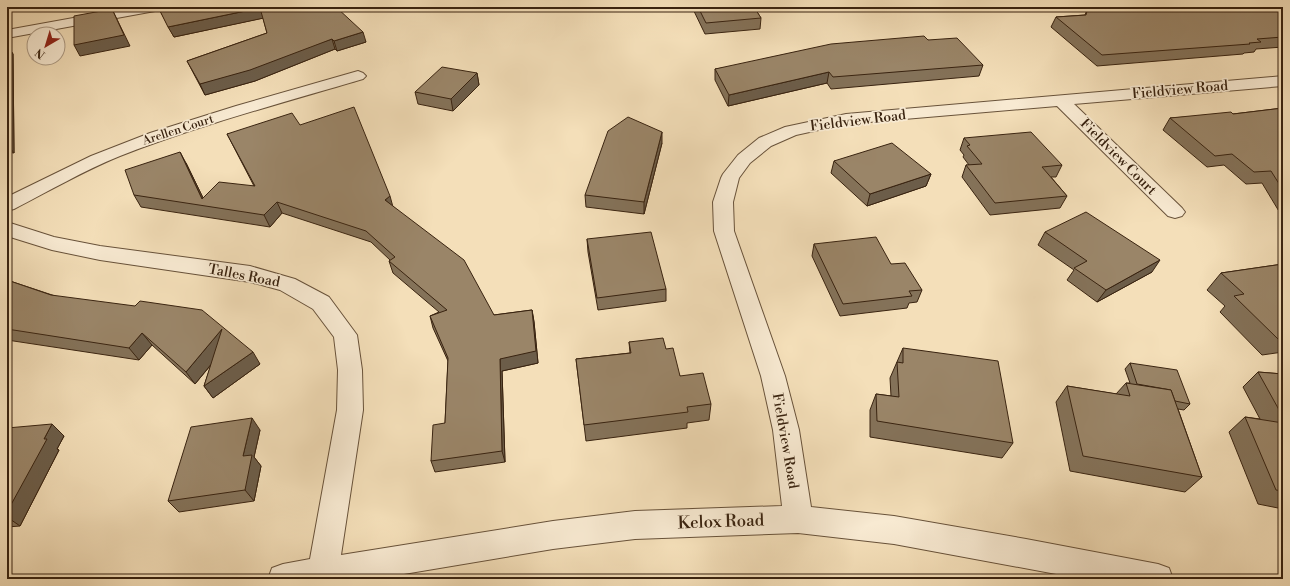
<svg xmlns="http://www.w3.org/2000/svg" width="1290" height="586" font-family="'Libre Bodoni',serif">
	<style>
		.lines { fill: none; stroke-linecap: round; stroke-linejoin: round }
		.minor-casing { stroke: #68523a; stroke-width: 2 }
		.minor { fill: #f8ead2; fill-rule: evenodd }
		.wall { fill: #847259; stroke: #392310 }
		.shaded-wall { fill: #6c5d49; stroke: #392310 }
		.building { fill: #9a8568; stroke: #392310 }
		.labels { text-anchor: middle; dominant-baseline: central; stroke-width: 3.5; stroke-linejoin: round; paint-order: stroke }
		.far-street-label { font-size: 12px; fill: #392310; stroke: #f8ead2 }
		.street-label { font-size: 14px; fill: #392310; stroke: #f8ead2 }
		.near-street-label { font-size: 17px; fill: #392310; stroke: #f8ead2 }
	</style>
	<rect width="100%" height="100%" fill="#f4dfb9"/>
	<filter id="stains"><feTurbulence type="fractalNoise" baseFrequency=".005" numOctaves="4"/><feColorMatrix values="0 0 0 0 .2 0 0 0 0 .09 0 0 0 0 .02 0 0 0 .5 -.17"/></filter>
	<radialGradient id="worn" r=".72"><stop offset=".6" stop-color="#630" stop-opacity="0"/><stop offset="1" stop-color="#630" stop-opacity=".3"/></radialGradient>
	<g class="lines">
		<defs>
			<g id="minor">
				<path d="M134,7H162L160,10L155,11L7,38V30Z"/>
				<path d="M358,71L363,73L366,76L363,79C282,103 199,125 120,156C83,171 49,191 14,209L7,211V197L91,156L150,133L236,106Z"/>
				<path d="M1283,76V86L1074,104L1182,208L1185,212L1182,216L1175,218L1168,216L1057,106L846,124L796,135L771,146L750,163L739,178L733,202L734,231L785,376L799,430L811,507L894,516L1026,539L1158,564L1169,568L1173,579H1083L894,544L798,533L635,539L553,549L374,579H268L272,568L283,564L310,559L337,410L338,370L334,337L313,309L280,290L250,282L100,260L52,250L7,236V222L54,237L100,246L250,266L295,279L329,297L357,335L362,370L363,410L341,555L553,521L635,511L782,506L773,430L761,376L714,231L713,202L721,178L723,174L738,155L759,138L785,127L846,114Z"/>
			</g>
		</defs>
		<use href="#minor" class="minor-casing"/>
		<use href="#minor" class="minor"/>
	</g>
	<g class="wall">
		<path d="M88,7H116L90,9Z"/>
		<path d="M158,7H336L366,42L337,51L335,49L255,81L205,95L187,61L267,33L263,18L174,37Z"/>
		<path d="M692,7H754L761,18L760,29L705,34Z"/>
		<path d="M1088,7H1283V47L1256,49L1254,52L1244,53L1243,54L1097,66L1051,27L1056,17L1085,15Z"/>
		<path d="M928,40L983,65L979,76L831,89L827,83L728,106L715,80V69Z"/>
		<path d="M7,45L13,54L14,153L7,152Z"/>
		<path d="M477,73L479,85L453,111L418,104L415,92Z"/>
		<path d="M1283,108V218L1262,183L1246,184L1224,165L1207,167L1163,130L1170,118L1233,114Z"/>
		<path d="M300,125L393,206L494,315L532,310L534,322L538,363L502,371L505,462L435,472L431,461L445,423L448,361L433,328L430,316L439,312L393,273L389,261L390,260L371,242L282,213L270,227L141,207L134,195L186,163L203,198L254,186L227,134Z"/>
		<path d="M964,138L1062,165L1056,177H1051L1067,196L1060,208L990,215L962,177L966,165H969L963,157L964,155L960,150Z"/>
		<path d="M662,143L644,214L586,207L585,195Z"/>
		<path d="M834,161L931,174L926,186L867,206L831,173Z"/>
		<path d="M1045,232L1152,272L1097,302L1067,280L1074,270L1038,245Z"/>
		<path d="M587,239L666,289V301L598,310L588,252Z"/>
		<path d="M814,244L891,264L922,290L917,302L909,303L907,308L840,316L812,256Z"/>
		<path d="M1283,264V352L1262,355L1220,312L1225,306L1207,290L1221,273Z"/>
		<path d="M7,280L260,364L213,398L204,386L211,365L195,384L152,345L139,360L7,340Z"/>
		<path d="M629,342L666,349L680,376L711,404L709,420L687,423V428L586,441L576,359L630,353Z"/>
		<path d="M903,348L1013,443L1002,458L870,437V410L876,394L891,396L890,378Z"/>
		<path d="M1130,363L1190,404L1184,410L1178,409L1202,477L1185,492L1070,471L1056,402L1067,386L1116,394L1126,383H1130L1125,369Z"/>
		<path d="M1258,372L1283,374V509L1258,504L1229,432L1245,417L1260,419L1243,387Z"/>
		<path d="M7,428L64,436L57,449L59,450L20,526L7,527Z"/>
		<path d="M260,430L254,457L261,466L254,501L179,512L168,501Z"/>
	</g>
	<g class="shaded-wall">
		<path d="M260,8L264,18L174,37L168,27Z"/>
		<path d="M112,9L130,46L80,56L74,45Z"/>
		<path d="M363,32L366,42L337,51L334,41Z"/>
		<path d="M332,39L335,49L255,81L205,95L200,84Z"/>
		<path d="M7,45L13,54L14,153L7,144Z"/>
		<path d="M829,72L827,83L728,106L729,95Z"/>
		<path d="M477,73L479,85L453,111L451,99Z"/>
		<path d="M662,132V143L644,214V202Z"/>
		<path d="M180,152L186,163L207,206L202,199Z"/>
		<path d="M931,174L926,186L867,206L870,194Z"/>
		<path d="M390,196L393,207L385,200Z"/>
		<path d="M277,202L282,213L270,227L264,215Z"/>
		<path d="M1160,260L1152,272L1097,302L1106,290Z"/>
		<path d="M532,310L534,322L538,363L502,371L505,462L502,451L500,359Z"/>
		<path d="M222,329L230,341L195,384L186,372Z"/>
		<path d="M142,333L152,345L139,360L129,348Z"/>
		<path d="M253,352L260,364L213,398L204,386Z"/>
		<path d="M252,418L260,430L254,457L261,466L254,501L245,490L243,456Z"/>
		<path d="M52,424L64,436L57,449L59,450L20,526L7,517V512L44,439Z"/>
	</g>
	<g class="building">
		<path d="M158,7H336L363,32L334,41L332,39L250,70L200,84L187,61L267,33L260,8L168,27Z"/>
		<path d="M698,7H754L761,18L706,23Z"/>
		<path d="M1088,7H1283V37L1257,39L1261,42L1249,43L1250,44L1102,55L1056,17L1086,15Z"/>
		<path d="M112,9L124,35L74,45V16Z"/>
		<path d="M924,36L928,40L957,38L983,65L833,77L829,72L729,95L715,69L831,44Z"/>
		<path d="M442,67L477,73L451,99L415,92Z"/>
		<path d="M354,107L390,196L385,200L464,260L494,315L532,310L536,351L500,359L502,451L431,461L433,425L445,423L448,358L430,316L447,310L389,261L395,257L366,231L277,202L264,215L134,195L125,170L180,152L202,199L219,182L255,186L227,134L292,113L300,125Z"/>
		<path d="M1283,108V149H1281L1283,151V190L1271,171L1254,172L1232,154L1215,156L1170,118L1231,112L1233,114Z"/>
		<path d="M628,117L662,132L644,202L585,195L608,131Z"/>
		<path d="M1031,132L1062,165L1042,167L1067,196L995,203L966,165L982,164L967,146L970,145L964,138Z"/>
		<path d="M892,143L931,174L870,194L834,161Z"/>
		<path d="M1086,212L1160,260L1106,290L1074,268L1087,261L1045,232Z"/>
		<path d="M651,232L666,289L597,298L587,239Z"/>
		<path d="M876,237L891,264L905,263L922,290L909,291L912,296L843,304L814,244Z"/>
		<path d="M1283,264V338L1278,339L1234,296L1244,294L1221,273Z"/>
		<path d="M7,280L51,295L135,306L140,301L202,310L253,352L204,386L222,329L186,372L142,333L129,348L7,329Z"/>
		<path d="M663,338L666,349L673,348L680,376L703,373L711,404L687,407L688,412L584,425L576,359L631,353L629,342Z"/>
		<path d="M903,348L998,361L1013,443L877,421L876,394L899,397L897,362L903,363Z"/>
		<path d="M1130,363L1177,370L1190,404L1175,401L1171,390L1137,384Z"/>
		<path d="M1258,372L1283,374V417Z"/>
		<path d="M1126,383L1171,390L1202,477L1083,456L1067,386L1130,396Z"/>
		<path d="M1245,417L1283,423V491L1276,490Z"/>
		<path d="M252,418L243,456L252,455L245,490L168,501L191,427Z"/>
		<path d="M52,424L44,439H47L7,512V428Z"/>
	</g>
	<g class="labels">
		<g class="far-street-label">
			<text transform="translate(178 130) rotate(-18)">Arellen Court</text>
		</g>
		<g class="street-label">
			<text transform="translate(1180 90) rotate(-5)">Fieldview Road</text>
			<text transform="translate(858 121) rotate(-7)">Fieldview Road</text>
			<text transform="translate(1118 157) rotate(45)">Fieldview Court</text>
			<text transform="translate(244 276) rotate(11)">Talles Road</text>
			<text transform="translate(785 441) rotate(80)">Fieldview Road</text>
		</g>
		<g class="near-street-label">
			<text transform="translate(721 522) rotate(-2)">Kelox Road</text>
		</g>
	</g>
	<rect width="1290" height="586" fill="none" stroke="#f4dfb9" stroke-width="24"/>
	<rect x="8" y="8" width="1274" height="570" fill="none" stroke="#392310" stroke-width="2"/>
	<rect x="12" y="12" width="1266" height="562" fill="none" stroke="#392310"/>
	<g transform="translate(46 46) rotate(218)"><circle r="19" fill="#f8ead2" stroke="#ac9a84"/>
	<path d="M0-3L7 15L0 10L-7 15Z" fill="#8f2418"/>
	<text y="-6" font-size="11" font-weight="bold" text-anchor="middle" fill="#392310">N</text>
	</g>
	<rect width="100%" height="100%" filter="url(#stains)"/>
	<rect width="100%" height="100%" fill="url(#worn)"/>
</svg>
